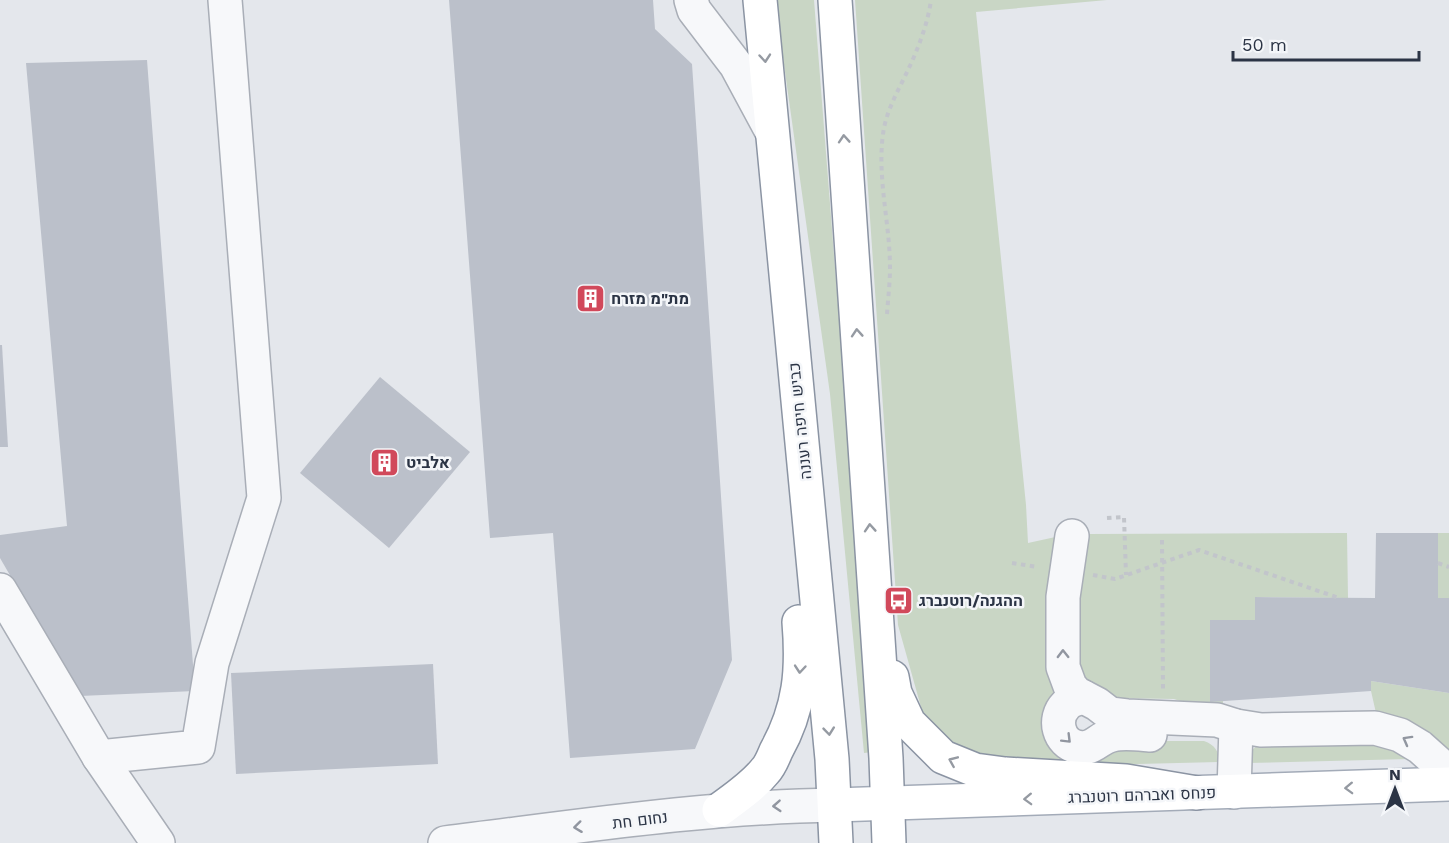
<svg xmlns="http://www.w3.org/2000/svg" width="1449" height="843" font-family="'Work Sans',Heebo,sans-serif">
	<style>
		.green { fill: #c9d6c5 }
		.building { fill: #bbc0ca }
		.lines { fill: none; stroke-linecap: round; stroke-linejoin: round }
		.minor-casing { stroke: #a9aeb7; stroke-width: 36 }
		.major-casing { stroke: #a3abb8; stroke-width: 36 }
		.highway-casing { stroke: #8b94a3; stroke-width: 36 }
		.path { stroke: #c2c5cb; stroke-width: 4; stroke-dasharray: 4.5 4.5; stroke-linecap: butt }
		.minor { stroke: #f7f8fa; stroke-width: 33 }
		.major { stroke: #fff; stroke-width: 33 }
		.highway { stroke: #fff; stroke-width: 33 }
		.oneway { stroke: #959aa2 }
		.oneway2 { stroke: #9196a0 }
		.labels { text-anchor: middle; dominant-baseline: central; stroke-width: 5; stroke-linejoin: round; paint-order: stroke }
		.poi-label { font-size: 16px; font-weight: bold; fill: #2b3445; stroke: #f4f6f9; text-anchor: start }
		.street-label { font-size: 16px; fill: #2b3445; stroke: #f4f6f9 }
	</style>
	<rect width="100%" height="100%" fill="#e4e7ec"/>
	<g class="green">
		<path d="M775,0H814L873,752L864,753L830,394Z"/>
		<path d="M855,0H1107L976,12L1026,505L1028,543L1060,536L1062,699L1050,727L1124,741H1204C1215,745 1219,751 1219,762L1097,765L973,758L928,732L898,625Z"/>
		<path d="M1347,533L1348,598L1256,597L1255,620L1223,701V709L1207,710L1174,699L1114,698L1081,679L1076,662L1081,565L1089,534Z"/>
		<rect x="1438" y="533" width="11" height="65"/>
		<path d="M1371,681L1449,693V754C1420,728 1417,718 1376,713L1371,691Z"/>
		<path d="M1371,737L1409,759L1247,763L1251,751L1260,743Z"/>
	</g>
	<g class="building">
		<path d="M449,0H653L655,29L692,64L732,660L695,749L570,758L553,533L490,538Z"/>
		<path d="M147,60L195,691L80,696L0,558V535L67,526L26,63Z"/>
		<path d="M0,345H2L8,447H0Z"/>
		<path d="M380,377L470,452L389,548L300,473Z"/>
		<path d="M1376,533H1438V598H1449V693L1371,681V691L1210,702V620H1255V597L1375,598Z"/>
		<path d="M433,664L438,764L236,774L231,673Z"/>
	</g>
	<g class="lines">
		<defs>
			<g id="minor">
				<path d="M691,0L694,10L736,65L771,130"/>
				<path d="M1072,536L1063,597V667L1070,686L1076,693L1097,704L1110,714L1127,716L1217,720L1236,726L1261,730L1375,728L1400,735L1420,747L1439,764L1449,779"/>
				<path d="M0,590L99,757L158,843"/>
				<path d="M1083,697C1076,699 1070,701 1066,705C1052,719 1059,743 1077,747C1093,751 1098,738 1112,735C1123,732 1138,734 1150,735"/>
				<path d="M99,757L198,747L212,663L264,498L225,0"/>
				<path d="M1234,792L1236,726"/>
				<path d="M445,843C575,827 704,807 835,805"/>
			</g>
			<path id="major" d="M835,805L1449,784"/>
			<g id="highway">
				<path d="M760,0L832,759L836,843"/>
				<path d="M835,0L886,758L889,843"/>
				<path d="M892,677L895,693L909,723L943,757L975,770L1005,774L1126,781L1197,793"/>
				<path d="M719,810C735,798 752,787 765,771C770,766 773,758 776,751C800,708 803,670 799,622"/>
			</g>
		</defs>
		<use href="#minor" class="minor-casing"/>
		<use href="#major" class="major-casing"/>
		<use href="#highway" class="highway-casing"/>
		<g class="path">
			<path d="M887,314C888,299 890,283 890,268C890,223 877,179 883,134C886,111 898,91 908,70C918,49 928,23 931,0"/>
			<path d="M1107,518L1124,517L1126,575"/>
			<path d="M1162,540L1163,689"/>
			<path d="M1012,563L1038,567"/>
			<path d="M1438,563L1449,567"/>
			<path d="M1093,575L1115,579L1199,550L1339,598"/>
		</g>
		<use href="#minor" class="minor"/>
		<use href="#major" class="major"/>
		<use href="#highway" class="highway"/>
	</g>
	<defs><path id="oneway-chevron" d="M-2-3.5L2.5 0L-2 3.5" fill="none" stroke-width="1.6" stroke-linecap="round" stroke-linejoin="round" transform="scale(1.5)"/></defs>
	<g class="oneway">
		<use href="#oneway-chevron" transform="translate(765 58) rotate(85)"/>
		<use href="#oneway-chevron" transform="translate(844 139) rotate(-94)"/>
		<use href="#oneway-chevron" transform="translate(857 333) rotate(-94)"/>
		<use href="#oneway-chevron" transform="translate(870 528) rotate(-94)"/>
		<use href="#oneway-chevron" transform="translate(800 669) rotate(95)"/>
		<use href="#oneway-chevron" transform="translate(829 731) rotate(84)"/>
		<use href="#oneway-chevron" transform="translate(953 761) rotate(-157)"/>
		<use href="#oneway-chevron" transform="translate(1349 788) rotate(178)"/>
		<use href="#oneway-chevron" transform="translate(1028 799) rotate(178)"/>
	</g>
	<g class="oneway2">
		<use href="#oneway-chevron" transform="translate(1063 654) rotate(-91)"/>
		<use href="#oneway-chevron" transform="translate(1067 739) rotate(45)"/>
		<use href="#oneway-chevron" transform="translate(1407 740) rotate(-151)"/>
		<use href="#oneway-chevron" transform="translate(777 806) rotate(176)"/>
		<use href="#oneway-chevron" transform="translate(578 827) rotate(173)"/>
	</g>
	<defs>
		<symbol id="building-square" viewBox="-11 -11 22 22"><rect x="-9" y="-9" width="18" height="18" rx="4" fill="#d1495b" stroke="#f4f6f9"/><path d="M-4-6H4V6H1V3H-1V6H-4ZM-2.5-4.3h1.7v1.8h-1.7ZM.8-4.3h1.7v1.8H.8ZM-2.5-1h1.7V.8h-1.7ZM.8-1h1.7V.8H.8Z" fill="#fff"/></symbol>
		<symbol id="bus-square" viewBox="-11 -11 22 22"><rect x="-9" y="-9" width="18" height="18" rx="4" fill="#d1495b" stroke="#f4f6f9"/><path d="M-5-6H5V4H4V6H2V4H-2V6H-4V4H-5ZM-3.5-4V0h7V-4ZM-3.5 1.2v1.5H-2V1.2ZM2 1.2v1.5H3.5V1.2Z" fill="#fff"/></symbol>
	</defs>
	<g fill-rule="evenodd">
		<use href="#building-square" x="574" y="282" width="33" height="33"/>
		<use href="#building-square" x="368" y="446" width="33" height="33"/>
		<use href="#bus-square" x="882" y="584" width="33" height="33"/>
	</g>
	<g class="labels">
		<g class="poi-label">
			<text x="611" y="298">מת"מ מזרח</text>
			<text x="406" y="462">אלביט</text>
			<text x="919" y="600">ההגנה/רוטנברג</text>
		</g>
		<g class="street-label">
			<text transform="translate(800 421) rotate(-96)">כביש חיפה רעננה</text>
			<text transform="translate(1142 795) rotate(-2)">פנחס ואברהם רוטנברג</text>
			<text transform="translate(640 820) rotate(-7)">נחום חת</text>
		</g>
	</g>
	<g transform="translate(1395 789)" stroke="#f4f6f9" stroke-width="4.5" paint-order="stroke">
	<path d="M0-4.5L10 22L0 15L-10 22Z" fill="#2b3445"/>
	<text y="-9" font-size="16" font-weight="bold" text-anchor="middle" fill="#2b3445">N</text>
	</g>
	<path d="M1233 51v9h186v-9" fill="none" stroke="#2b3445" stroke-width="3"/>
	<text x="1242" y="51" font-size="18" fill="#2b3445" stroke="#f4f6f9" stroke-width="4.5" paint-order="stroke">50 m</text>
</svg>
